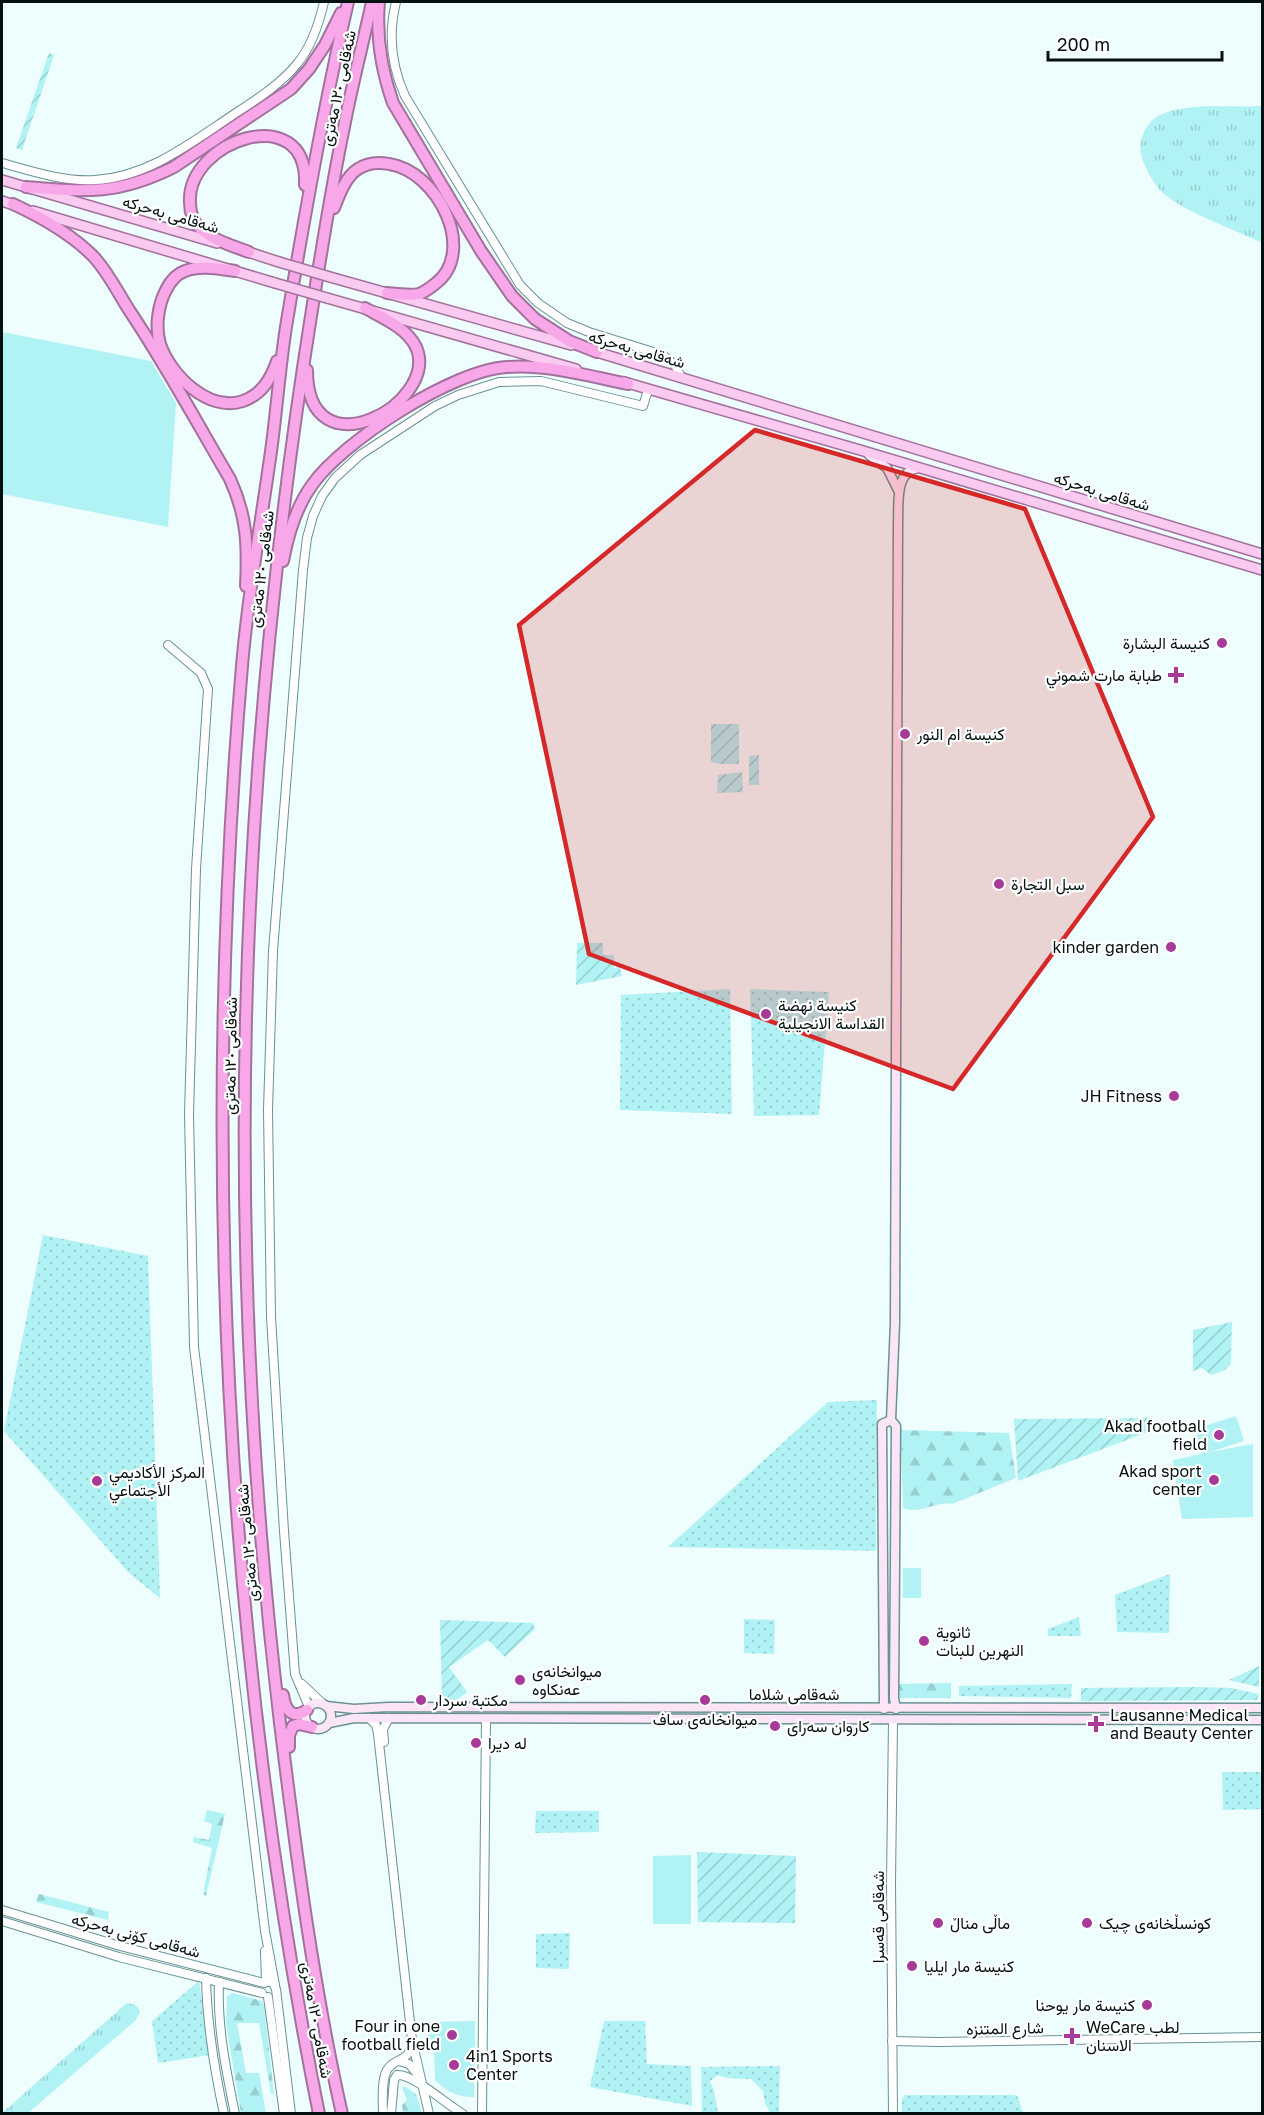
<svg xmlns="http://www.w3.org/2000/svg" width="1264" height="2115" font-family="'Golos Text',Vazirmatn,sans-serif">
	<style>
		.grass { fill: url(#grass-tufts) }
		.forest { fill: url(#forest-firs) }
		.park { fill: url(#park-dots) }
		.garden { fill: url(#garden-furrows) }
		.pitch { fill: #b1f2f4 }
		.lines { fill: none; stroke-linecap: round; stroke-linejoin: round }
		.tertiary-casing { stroke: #6a9293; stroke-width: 10 }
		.secondary-casing { stroke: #6a9293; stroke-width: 11 }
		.primary-casing { stroke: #a2729d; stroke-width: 12 }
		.motorway-casing { stroke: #a2729d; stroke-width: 14 }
		.tertiary { stroke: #fff; stroke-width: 8 }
		.secondary { stroke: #fde5f8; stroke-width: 8 }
		.primary { stroke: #fbcaf1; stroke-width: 9 }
		.motorway { stroke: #f8a7e8; stroke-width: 10 }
		.primary-bridge-casing { stroke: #a2729d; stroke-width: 12; stroke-linecap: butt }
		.primary-bridge { stroke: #fbcaf1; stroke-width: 9 }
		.marked { fill: #d62828; fill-opacity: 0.2; stroke: #d62828; stroke-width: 4.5; stroke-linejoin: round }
		.poi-dot { fill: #a73998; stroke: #fff; stroke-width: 2 }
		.labels { text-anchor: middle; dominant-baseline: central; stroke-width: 4.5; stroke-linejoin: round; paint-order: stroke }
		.street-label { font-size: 16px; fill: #031111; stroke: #fff }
		.poi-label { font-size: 16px; fill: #031111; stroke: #fff; text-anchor: start }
	</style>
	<defs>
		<pattern id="grass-tufts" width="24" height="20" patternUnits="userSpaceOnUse" patternTransform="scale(1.5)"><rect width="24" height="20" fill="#b1f2f4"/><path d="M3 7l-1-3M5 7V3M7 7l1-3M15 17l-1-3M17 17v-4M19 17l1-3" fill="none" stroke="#97ced0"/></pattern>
		<pattern id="forest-firs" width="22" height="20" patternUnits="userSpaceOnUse" patternTransform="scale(1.5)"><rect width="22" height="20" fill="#b1f2f4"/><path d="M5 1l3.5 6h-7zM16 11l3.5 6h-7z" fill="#97ced0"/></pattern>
		<pattern id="park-dots" width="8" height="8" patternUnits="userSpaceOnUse" patternTransform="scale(1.5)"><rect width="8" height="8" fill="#b1f2f4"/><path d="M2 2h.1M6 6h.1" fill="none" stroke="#97ced0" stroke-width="1.8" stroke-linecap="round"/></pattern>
		<pattern id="garden-furrows" width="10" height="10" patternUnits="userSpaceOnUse" patternTransform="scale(1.5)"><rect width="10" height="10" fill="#b1f2f4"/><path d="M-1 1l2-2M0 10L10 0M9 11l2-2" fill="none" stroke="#97ced0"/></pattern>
	</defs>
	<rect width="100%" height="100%" fill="#eefefe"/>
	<g class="grass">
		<path d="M1262,106V243C1236,230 1185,212 1164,194C1156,187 1150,177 1146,168C1142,158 1139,153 1141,142C1143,130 1150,119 1162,114C1190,102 1232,108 1262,106Z"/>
		<path d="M127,2003C134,2004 137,2005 140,2011L136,2020L28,2113H2Z"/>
	</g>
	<g class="forest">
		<path d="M901,1430L1009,1433L1016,1478L952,1504C935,1501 920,1515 903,1508Z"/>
		<path d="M951,1683V1698H896V1684Z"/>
		<path d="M207,1810L225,1814L206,1896L203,1894L212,1848L193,1842L194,1837L209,1840L212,1824L204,1821Z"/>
		<path d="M39,1894L109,1912L108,1920L36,1902Z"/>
		<path d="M233,1993L262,2001L264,2005L274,2094H271L259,2023H237L246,2073H259L266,2113H241L226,2024L227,1996Z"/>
		<path d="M404,2086L416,2094L422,2113L403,2112L402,2105L407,2100L402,2088Z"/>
	</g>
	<g class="park">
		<path d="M730,989L732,1114L620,1110L621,995Z"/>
		<path d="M750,989L829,992L819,1115L754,1116Z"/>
		<path d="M43,1235L148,1256L160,1598L130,1574L4,1431Z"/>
		<path d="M877,1400L876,1551L668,1547L828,1402Z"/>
		<path d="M1170,1574L1169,1633L1117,1632L1115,1595Z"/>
		<path d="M1079,1617L1081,1636H1048V1629Z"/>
		<path d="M744,1619L775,1620L774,1654L744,1653Z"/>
		<path d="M1072,1684L1071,1698L959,1696V1686Z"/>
		<path d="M1222,1772H1262V1809L1223,1810Z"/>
		<path d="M536,1811H599V1832L535,1833Z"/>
		<path d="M570,1933L569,1969L536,1968V1934Z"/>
		<path d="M199,1981L210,2055L158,2063L152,2021Z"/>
		<path d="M604,2021H645L647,2064L691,2066L692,2106L590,2087Z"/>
		<path d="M780,2066L779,2113H770L765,2103L763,2091L751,2079L727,2078L718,2075L710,2081L714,2091L718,2113H702L701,2067Z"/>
		<path d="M905,2095H1014L1018,2097L1023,2113H902V2099Z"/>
	</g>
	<g class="garden">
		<path d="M49,53L54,55L22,150L16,148Z"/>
		<path d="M711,724H739V764H721L711,762Z"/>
		<path d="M759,755V785H749V756Z"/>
		<path d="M742,772L743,792L717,793L718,775Z"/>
		<path d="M577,943H603V955H614V968L620,967L622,976L576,985Z"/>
		<path d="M1232,1322L1231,1363L1225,1370L1211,1375L1202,1368L1193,1371V1330Z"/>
		<path d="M1152,1418L1153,1430L1018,1481L1014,1419Z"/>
		<path d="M440,1620L533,1623L535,1629L505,1657L488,1640L449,1667L467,1692L457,1700L442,1699Z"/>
		<path d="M1259,1666V1687L1229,1680Z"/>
		<path d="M1196,1687L1231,1688L1259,1694L1257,1700L1081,1701V1688Z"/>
		<path d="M697,1852L796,1856L795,1923L698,1922Z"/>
	</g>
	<g class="pitch">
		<path d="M2,332L151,361L176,403L168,527L2,494Z"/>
		<path d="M1236,1416L1244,1441L1210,1452L1253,1444V1517L1182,1519L1173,1460L1202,1454L1195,1429Z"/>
		<rect x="903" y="1568" width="18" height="30"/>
		<path d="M691,1855V1924H653V1856Z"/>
		<path d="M475,2021L474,2097C460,2098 445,2091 435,2080L434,2049H428L427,2022Z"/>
	</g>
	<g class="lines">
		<defs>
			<g id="tertiary">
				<path d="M396,2C388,34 391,65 405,96L520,285L538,303L567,323L589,332L663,355L675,365L681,377"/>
				<path d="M2,163C31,171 64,182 95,180C147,177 188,145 230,117C254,101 279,86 297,64C312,46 319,24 324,2"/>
				<path d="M168,645L201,673L208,689L196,869L189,1114L194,1347L265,1931L275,1985"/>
				<path d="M302,1684L323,1704"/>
				<path d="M309,1707L295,1674L284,1531L271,1317L268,1110L273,951L303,570L307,538L313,516L322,496L335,478L360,455L435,406L458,395L499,382L541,381L643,406L648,390"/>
				<path d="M369,1718L376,1725L378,1734L412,2040L429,2114"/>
				<path d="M384,1742L383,1729L389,1718"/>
				<path d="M2,1910L120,1946L264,1983L269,1981L273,1983L276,1989L291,2114"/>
				<path d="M2,1921L119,1957L262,1993"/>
				<path d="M265,1951L266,1982"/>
				<path d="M206,1978C207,2025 214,2068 224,2114"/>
				<path d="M219,1982C217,2026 226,2070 235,2114"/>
				<path d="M268,1997L284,2114"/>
				<path d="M892,2041L938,2042L1262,2037"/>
				<path d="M399,2061L409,2064L419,2076"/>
				<path d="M383,2114C383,2101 381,2081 387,2070C395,2057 408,2063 412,2044"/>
				<path d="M391,2114L394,2080L397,2075C412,2073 447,2105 463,2114"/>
				<path d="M482,2114L486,1719"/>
				<path d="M893,2114L891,1883L893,1720"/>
			</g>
			<g id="secondary">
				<path d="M869,455L887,468L898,490"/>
				<circle cx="318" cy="1716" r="13"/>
				<path d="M326,1706L354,1709L388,1707L1262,1708"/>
				<path d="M884,1709L882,1424L891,1420"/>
				<path d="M896,1709L894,1698L896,1426L891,1420L895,1323L898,524C899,506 894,470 919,468"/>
				<path d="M329,1723L354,1718L1262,1720"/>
			</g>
			<g id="primary">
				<path d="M2,180L217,243"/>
				<path d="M2,201L20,207"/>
				<path d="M33,211L275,283"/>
				<path d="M245,251L279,262"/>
				<path d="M330,277L571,345"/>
				<path d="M327,298L576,369"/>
				<path d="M590,350L1262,554"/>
				<path d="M624,382L860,450L1262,570"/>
			</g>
			<g id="motorway">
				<path d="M379,2C376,37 381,69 393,103L481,251L512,296L535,319L569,341L597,352"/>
				<path d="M26,187C87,192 118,195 174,167L291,89L309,69L325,45L341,13"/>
				<path d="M13,204C41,217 71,234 93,256C109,273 119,295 131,313C167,367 197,423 230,479C247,516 248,545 246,586"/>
				<path d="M334,208C339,195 346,176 358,169C367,163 379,162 389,164C438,171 478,252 435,284C430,288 425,292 419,294C409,296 397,294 387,293"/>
				<path d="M249,252C233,246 212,240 200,228C193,221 190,212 190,203C186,140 309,99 305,185"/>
				<path d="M235,271C219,269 201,265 185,271C176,274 170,282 166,290C158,305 155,327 160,344C170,374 208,413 243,401C262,394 271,379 277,361"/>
				<path d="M307,370C307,476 441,403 416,347C407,328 383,318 365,308"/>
				<path d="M283,561C288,534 296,507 312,485C343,441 453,370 507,367C548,364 588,376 628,384"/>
				<path d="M283,1695C285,1710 292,1720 307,1710"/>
				<path d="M289,1747V1735L293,1726L299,1724L312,1727"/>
				<path d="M319,2114C224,1638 201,1149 242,666C248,592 262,518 272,444C277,405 280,366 286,327C304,218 323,109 348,2"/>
				<path d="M342,2114C313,1985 296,1853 280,1723C223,1250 236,786 311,316C321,253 331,189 344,127C352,85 363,43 372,2"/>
			</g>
		</defs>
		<use href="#tertiary" class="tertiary-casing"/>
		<use href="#secondary" class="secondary-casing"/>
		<use href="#primary" class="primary-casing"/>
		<use href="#motorway" class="motorway-casing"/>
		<use href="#tertiary" class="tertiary"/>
		<use href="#secondary" class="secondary"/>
		<use href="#primary" class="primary"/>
		<use href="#motorway" class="motorway"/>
		<defs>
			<g id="primary-bridge">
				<path d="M279,262L330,277"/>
				<path d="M275,283L327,298"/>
			</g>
		</defs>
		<use href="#primary-bridge" class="primary-bridge-casing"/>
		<use href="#primary-bridge" class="primary-bridge"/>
	</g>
	<path class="marked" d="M755,430L1025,509L1153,817L953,1089L589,954L519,625Z"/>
	<g class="poi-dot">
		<circle cx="1222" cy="643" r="6"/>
		<path d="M1173 666h6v6h6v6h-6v6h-6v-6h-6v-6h6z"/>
		<circle cx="905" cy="734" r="6"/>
		<circle cx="999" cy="884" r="6"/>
		<circle cx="1171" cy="947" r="6"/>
		<circle cx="766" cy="1014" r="6"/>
		<circle cx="1174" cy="1096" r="6"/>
		<circle cx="1219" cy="1435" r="6"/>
		<circle cx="1214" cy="1480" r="6"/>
		<circle cx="97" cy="1481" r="6"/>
		<circle cx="924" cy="1641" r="6"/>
		<circle cx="520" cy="1680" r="6"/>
		<circle cx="421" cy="1700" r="6"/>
		<circle cx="705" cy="1700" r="6"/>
		<path d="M1093 1715h6v6h6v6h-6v6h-6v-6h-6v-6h6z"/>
		<circle cx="775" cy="1726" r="6"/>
		<circle cx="476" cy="1743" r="6"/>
		<circle cx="938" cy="1923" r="6"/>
		<circle cx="1087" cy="1923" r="6"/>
		<circle cx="912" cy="1966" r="6"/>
		<circle cx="1147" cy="2005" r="6"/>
		<circle cx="452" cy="2035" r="6"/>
		<path d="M1069 2027h6v6h6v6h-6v6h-6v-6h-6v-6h6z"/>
		<circle cx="454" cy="2065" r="6"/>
	</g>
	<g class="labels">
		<g class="street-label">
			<text transform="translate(338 88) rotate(-78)">شەقامی ١٢٠ مەتری</text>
			<text transform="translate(171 214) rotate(16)">شەقامی بەحرکە</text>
			<text transform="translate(637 349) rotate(16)">شەقامی بەحرکە</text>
			<text transform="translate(1102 491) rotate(17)">شەقامی بەحرکە</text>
			<text transform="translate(261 569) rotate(-83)">شەقامی ١٢٠ مەتری</text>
			<text transform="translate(230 1056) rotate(-89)">شەقامی ١٢٠ مەتری</text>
			<text transform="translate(247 1543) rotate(-95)">شەقامی ١٢٠ مەتری</text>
			<text x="794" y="1694">شەقامی شلاما</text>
			<text transform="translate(878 1917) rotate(-90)">شەقامی قەسرا</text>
			<text transform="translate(136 1935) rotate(15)">شەقامی کۆنی بەحرکە</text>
			<text transform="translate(317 2020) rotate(80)">شەقامی ١٢٠ مەتری</text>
			<text transform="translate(1005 2028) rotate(-1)">شارع المتنزه</text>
		</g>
		<g class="poi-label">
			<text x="1210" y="643" text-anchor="end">كنيسة البشارة</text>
			<text x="1162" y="675" text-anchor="end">طبابة مارت شموني</text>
			<text x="917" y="734">كنيسة ام النور</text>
			<text x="1011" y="884">سبل التجارة</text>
			<text x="1159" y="947" text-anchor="end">kinder garden</text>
			<text x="778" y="1005">كنيسة نهضة<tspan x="778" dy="18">القداسة الانجيلية</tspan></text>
			<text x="1162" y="1096" text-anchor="end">JH Fitness</text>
			<text x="1207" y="1426" text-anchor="end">Akad football<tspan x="1207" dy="18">field</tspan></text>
			<text x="1202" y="1471" text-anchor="end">Akad sport<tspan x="1202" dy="18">center</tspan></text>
			<text x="109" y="1472">المركز الأكاديمي<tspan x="109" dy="18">الأجتماعي</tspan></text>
			<text x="936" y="1632">ثانوية<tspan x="936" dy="18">النهرين للبنات</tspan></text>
			<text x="532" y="1671">میوانخانەی<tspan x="532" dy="18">عەنکاوە</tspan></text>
			<text x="433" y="1700">مكتبة سردار</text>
			<text x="1110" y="1715">Lausanne Medical<tspan x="1110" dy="18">and Beauty Center</tspan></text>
			<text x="705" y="1719" text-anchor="middle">میوانخانەی ساف</text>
			<text x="787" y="1726">کاروان سەرای</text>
			<text x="488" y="1743">له ديرا</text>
			<text x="950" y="1923">ماڵی مناڵ</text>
			<text x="1099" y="1923">کونسڵخانەی چیک</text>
			<text x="924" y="1966">كنيسة مار ايليا</text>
			<text x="1135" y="2005" text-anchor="end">كنيسة مار يوحنا</text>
			<text x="440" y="2026" text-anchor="end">Four in one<tspan x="440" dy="18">football field</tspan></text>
			<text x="1086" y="2027">WeCare لطب<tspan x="1086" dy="18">الاسنان</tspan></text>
			<text x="466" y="2056">4in1 Sports<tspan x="466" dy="18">Center</tspan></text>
		</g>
	</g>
	<rect width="1264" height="2115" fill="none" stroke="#031111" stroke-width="6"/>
	<path d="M1048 51v9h174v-9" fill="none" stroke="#031111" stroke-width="3"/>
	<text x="1057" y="51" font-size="18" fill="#031111" stroke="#ffffff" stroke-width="4.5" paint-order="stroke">200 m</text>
</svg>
